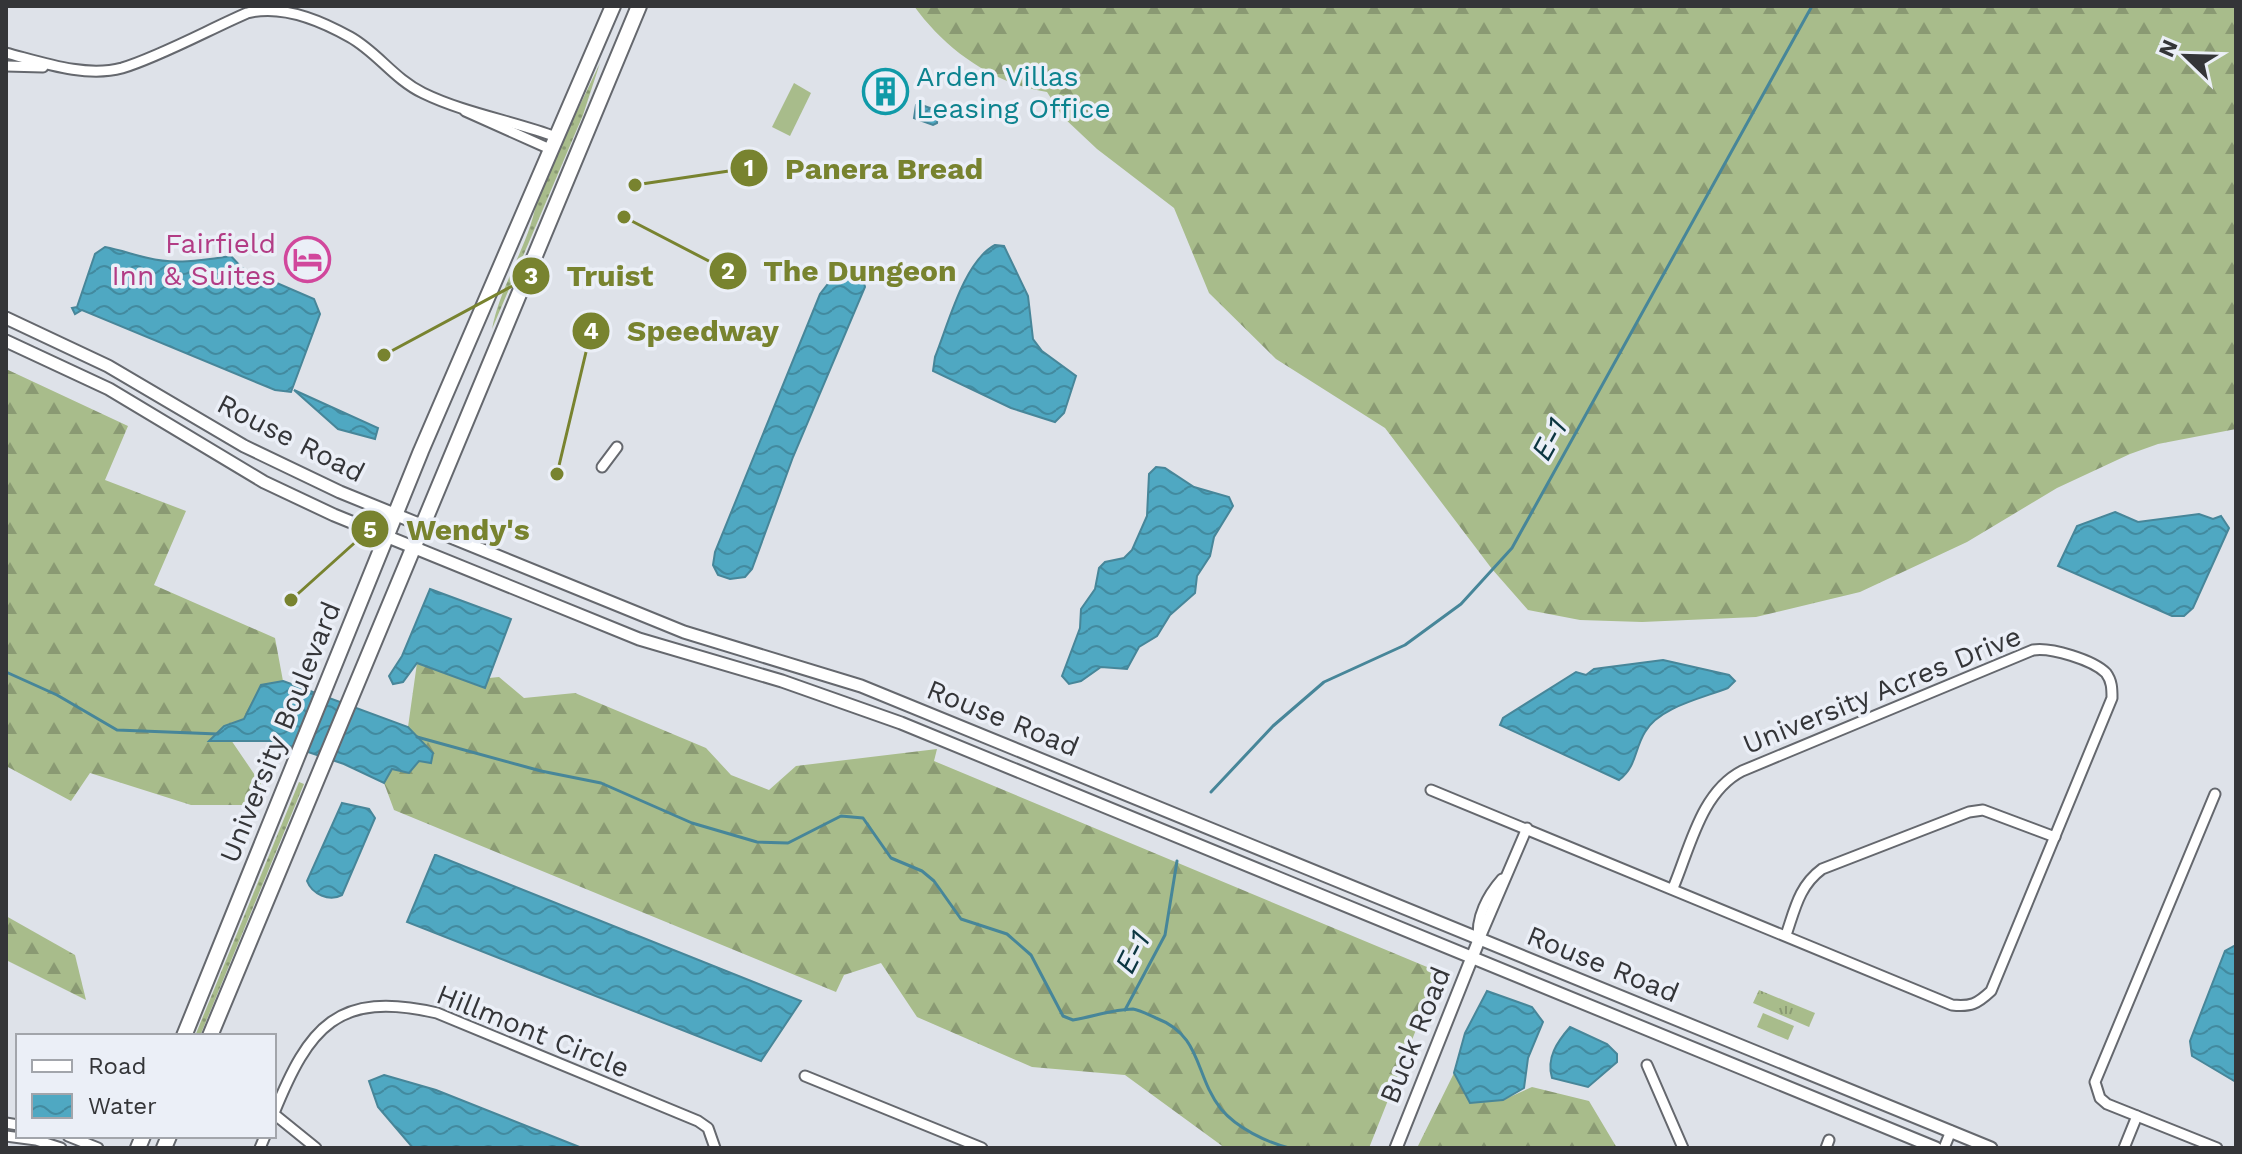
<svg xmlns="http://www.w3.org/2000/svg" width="2242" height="1154" font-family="'Work Sans',sans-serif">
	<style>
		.grass { fill: url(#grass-dots) }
		.forest { fill: url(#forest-firs) }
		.park { fill: url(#park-tufts) }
		.pitch { fill: #a8bc8b }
		.water { fill: url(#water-waves); stroke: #478699; stroke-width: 2 }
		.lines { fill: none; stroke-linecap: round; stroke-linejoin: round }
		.stream { stroke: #478699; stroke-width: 3 }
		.minor-casing { stroke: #65686e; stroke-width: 13 }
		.tertiary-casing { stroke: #65686e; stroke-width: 15 }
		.primary-casing { stroke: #65686e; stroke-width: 18 }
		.minor { stroke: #fff; stroke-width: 9 }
		.tertiary { stroke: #fff; stroke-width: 11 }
		.primary { stroke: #fff; stroke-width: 14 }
		.labels { text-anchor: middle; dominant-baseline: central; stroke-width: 7; stroke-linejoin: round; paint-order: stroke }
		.culture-label { font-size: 28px; fill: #0d838f; stroke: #ebeff7; text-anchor: start }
		.hotel-label { font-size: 28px; fill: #b23c85; stroke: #ebeff7; text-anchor: end }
		.street-label { font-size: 28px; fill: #343538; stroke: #ebeff7 }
		.water-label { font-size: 30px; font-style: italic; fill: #0c3641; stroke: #ebeff7 }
		.leader { fill: none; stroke: #78832f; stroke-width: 3 }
		.callout-dot { fill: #78832f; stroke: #ebeff7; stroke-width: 3 }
		.mark-label { font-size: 24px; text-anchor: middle; font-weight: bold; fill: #fff }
		.callout-label { font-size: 30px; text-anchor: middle; font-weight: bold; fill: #78832f; stroke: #ebeff7; stroke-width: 7; stroke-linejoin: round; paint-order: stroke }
	</style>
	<defs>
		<pattern id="grass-dots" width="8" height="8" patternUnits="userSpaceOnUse" patternTransform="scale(2)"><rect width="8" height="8" fill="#a8bc8b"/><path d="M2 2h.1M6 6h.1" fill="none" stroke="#8a9a73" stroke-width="1.8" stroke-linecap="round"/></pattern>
		<pattern id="forest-firs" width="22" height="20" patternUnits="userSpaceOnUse" patternTransform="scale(2)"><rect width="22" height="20" fill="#a8bc8b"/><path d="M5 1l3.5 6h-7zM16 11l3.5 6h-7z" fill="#8a9a73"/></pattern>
		<pattern id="park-tufts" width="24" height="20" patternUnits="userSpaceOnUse" patternTransform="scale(2)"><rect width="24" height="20" fill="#a8bc8b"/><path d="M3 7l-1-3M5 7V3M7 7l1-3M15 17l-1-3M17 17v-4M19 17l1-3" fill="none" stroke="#8a9a73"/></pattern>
		<pattern id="water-waves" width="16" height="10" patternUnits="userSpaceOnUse" patternTransform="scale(2)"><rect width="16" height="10" fill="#4fa8c2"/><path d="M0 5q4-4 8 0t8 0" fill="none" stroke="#428a9f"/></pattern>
	</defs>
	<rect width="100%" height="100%" fill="#dee2e9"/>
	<g class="grass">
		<path d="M600,63L583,115L492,329C501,282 532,241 538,193Z"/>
		<path d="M299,782L304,784L200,1036H195Z"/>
	</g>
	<g class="forest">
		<path d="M914,6H2236V429L2158,444L2130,454L2057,488L1967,542L1860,592L1756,617L1642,622L1580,620L1528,610L1492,569L1385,428L1276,359L1209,293L1174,208L1097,149L1063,117L1047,92C993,84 945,49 914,6Z"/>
		<path d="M6,369L128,426L105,480L186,511L154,585L275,638L283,681L261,685L244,719L224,726L210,740H231L261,784L253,805H191L90,773L71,801L6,766Z"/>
		<path d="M417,663L484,688L489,678L499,677L524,698L575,693L706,748L731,775L769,790L796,766L937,749L934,761L1439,972L1369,1148H1225L1125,1075L1032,1067L917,1017L881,963L844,975L836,992L394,810L384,783L392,769L419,761L431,763L433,753L408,727Z"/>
		<path d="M6,916L75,955L86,1000L6,960Z"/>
		<path d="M1454,1073L1470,1103L1503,1100L1532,1087L1589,1101L1617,1148H1417Z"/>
	</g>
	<path class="park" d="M1759,990L1815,1013L1809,1027L1753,1003Z"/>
	<g class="pitch">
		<path d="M794,83L811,93L790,136L772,127Z"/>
		<path d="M1763,1013L1794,1026L1788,1040L1757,1027Z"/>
	</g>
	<g class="water">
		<path d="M919,104L938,111L937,123L933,125L914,118L916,105Z"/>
		<path d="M995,245L1004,246L1028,296L1033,339L1042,351L1076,376L1064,413L1055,422L1011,408L933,371L935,357C948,325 964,261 995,245Z"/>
		<path d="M105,247C121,250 134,255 148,258C175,265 204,260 231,256L242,268L314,299L320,314L291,392L275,390L82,310L75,314L72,308L77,307L95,254Z"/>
		<path d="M848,277L863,279L865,287L793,457L752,569L745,577L730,579L718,575L713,565L715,552L820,294L831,280Z"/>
		<path d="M294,390L378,428L375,439L338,429Z"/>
		<path d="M1156,467L1165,468L1194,487L1229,497L1233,506L1214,537L1210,556L1197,576L1195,593L1170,615L1157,636L1139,647L1127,669L1101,667L1081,681L1069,684L1062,676L1080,628L1081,609L1095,589L1099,568L1105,562L1124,558L1132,550L1147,516L1149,474Z"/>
		<path d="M2115,512L2138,522L2199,514L2213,519L2221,516L2229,528L2193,608L2184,616H2172L2058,566L2077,526Z"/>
		<path d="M430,589L511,619L485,688L417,663L403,682L393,684L389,676L402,656Z"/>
		<path d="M1663,660L1729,675L1735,681L1728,688C1703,698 1659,707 1645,732C1634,750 1637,766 1619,780L1500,725L1503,718L1576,672L1586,675L1594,669Z"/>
		<path d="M283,681L408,727L433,753L431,763L419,761L409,773L392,769L384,783L344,764L275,741H209L224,726L244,719L261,685Z"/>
		<path d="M342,803L369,809L375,818L342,895C329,902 312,894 307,881Z"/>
		<path d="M435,855H436L801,1001L761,1061L407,922Z"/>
		<path d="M2234,946L2236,948V1082L2192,1056L2190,1041L2225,951Z"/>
		<path d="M1487,991L1532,1007L1543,1022L1528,1058L1524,1088L1503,1100L1470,1103L1454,1073L1465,1033Z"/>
		<path d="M1570,1027L1607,1044L1617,1054V1062L1588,1087L1552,1078C1546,1058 1557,1042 1570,1027Z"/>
		<path d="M384,1075L436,1090L582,1148H413L378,1107L369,1081Z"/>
	</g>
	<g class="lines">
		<g class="stream">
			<path d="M6,672L57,695L117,730L218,734"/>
			<path d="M417,737L541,771L601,783L692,823L757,842L788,843L841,816L863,818L891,858L922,871L934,881L961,919L1007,934L1031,955L1063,1016L1073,1020C1092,1017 1114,1009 1133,1009C1140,1010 1149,1015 1156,1018C1203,1036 1194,1075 1221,1109C1237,1128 1266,1142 1289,1148"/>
			<path d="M1211,792L1273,726L1324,682L1405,645L1461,604L1512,548L1812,6"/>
			<path d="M1125,1010L1165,935L1177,861"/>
		</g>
		<defs>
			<g id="minor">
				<path d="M6,53C41,62 85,78 122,68C159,57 210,29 247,13C281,4 320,20 350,37C377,52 394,79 423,93C464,113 513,121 556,137"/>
				<path d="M6,66L43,67"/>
				<path d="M465,111L550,149"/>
				<path d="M602,467L617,447"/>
				<path d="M1431,790L1952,1005C1971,1007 1977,1004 1991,991L2112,698C2112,689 2112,681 2106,673C2093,660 2051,647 2033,650L1742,771C1701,792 1690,848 1673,888"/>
				<path d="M2215,794L2095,1082L2100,1098L2107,1104L2217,1148"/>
				<path d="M1786,935C1795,909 1799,886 1822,869L1969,812L1983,810L2055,837"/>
				<path d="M1479,940L1527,828"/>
				<path d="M1479,940C1475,918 1488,895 1502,879"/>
				<path d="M1647,1065L1683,1148"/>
				<path d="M805,1076L982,1148"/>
				<path d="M274,1113C309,1027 337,990 437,1013L698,1121L708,1128L715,1148"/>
				<path d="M274,1114L316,1148"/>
				<path d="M6,1123L18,1125"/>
				<path d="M6,1136L36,1140L61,1148"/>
				<path d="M68,1136L98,1148"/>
				<path d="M260,1148L265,1136"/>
				<path d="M1826,1148L1829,1140"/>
				<path d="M1944,1148L1951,1131"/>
				<path d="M2124,1148L2137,1116"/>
			</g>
			<g id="tertiary">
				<path d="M6,318L108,366L244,446L340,492L684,632L861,686L1991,1148"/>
				<path d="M6,341L109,389L264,482L334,515L639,639L782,681L901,723L1936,1148"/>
				<path d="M1396,1148L1479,940"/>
			</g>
			<g id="primary">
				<path d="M184,1036L421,451L613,6"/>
				<path d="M210,1036L639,6"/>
				<path d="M138,1148L143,1136"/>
				<path d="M164,1148L169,1136"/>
			</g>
		</defs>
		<use href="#minor" class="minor-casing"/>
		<use href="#tertiary" class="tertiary-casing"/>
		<use href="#primary" class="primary-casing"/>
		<use href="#minor" class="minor"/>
		<use href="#tertiary" class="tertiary"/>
		<use href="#primary" class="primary"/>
	</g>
	<defs>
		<symbol id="building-ring" viewBox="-11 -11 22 22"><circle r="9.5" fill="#ebeff7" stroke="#0f9aa8" stroke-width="1.5"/><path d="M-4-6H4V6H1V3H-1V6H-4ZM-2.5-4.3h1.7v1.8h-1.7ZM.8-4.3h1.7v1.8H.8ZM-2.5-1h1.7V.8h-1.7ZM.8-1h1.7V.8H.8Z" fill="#0f9aa8"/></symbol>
		<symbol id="hotel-ring" viewBox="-11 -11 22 22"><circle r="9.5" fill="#ebeff7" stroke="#d1479c" stroke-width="1.5"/><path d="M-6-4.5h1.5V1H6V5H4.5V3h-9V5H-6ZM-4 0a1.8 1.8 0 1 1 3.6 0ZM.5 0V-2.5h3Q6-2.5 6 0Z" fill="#d1479c"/></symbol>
	</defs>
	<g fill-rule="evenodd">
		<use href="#building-ring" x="860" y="66" width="51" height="51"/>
		<use href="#hotel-ring" x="282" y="234" width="51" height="51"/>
	</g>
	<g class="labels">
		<g class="culture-label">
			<text x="916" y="76">Arden Villas<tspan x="916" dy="32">Leasing Office</tspan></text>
		</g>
		<g class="hotel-label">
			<text x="276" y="243">Fairfield<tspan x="276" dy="32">Inn &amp; Suites</tspan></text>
		</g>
		<g class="street-label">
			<text transform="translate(291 438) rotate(27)">Rouse Road</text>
			<text transform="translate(1882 690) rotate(-22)">University Acres Drive</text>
			<text transform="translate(1003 718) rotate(22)">Rouse Road</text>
			<text transform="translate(280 732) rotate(-68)">University Boulevard</text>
			<text transform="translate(1603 964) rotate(22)">Rouse Road</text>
			<text transform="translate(533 1031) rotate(22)">Hillmont Circle</text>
			<text transform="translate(1415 1035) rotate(-68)">Buck Road</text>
		</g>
		<g class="water-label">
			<text transform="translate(1549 439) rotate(-61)">E-1</text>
			<text transform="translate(1132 952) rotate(-63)">E-1</text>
		</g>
	</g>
	<path class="leader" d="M635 185L749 168M624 217L728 271M384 355L531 276M557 474L591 331M291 600L370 529"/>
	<g class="callout-dot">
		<circle cx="635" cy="185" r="8"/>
		<circle cx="624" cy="217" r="8"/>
		<circle cx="384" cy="355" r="8"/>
		<circle cx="557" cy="474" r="8"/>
		<circle cx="291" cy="600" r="8"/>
		<circle cx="749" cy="168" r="20"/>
		<circle cx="728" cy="271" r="20"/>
		<circle cx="531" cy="276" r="20"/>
		<circle cx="591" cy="331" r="20"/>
		<circle cx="370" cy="529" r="20"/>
	</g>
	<g class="mark-label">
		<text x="749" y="176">1</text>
		<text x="728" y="279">2</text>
		<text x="531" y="284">3</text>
		<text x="591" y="339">4</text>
		<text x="370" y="538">5</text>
	</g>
	<g class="callout-label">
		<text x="884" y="179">Panera Bread</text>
		<text x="860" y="281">The Dungeon</text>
		<text x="610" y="286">Truist</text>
		<text x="703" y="341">Speedway</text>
		<text x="468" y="540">Wendy's</text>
	</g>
	<rect width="2242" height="1154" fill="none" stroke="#343538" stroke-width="16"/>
	<rect x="16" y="1034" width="260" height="104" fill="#ebeff7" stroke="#a2a5ab" stroke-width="2"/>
	<rect x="32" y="1060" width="40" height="12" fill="#ffffff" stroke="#a2a5ab" stroke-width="2"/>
	<text x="88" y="1074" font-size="24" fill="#343538">Road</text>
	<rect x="32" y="1094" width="40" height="24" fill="url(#water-waves)" stroke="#a2a5ab" stroke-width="2"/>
	<text x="88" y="1114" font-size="24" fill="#343538">Water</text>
	<g transform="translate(2186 56) rotate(293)" stroke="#ebeff7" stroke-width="6" paint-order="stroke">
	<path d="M0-6L14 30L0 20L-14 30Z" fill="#343538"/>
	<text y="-12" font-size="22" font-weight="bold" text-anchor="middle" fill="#343538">N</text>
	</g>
</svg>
